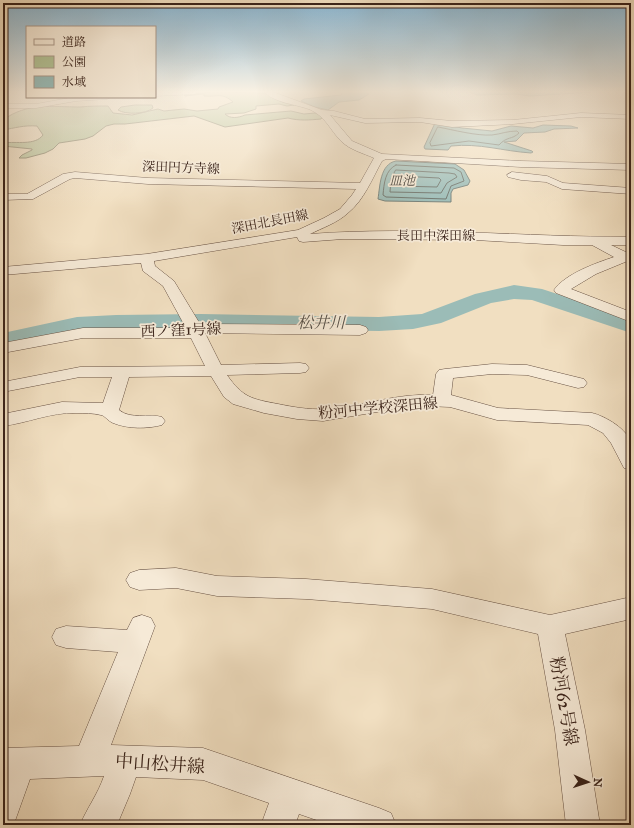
<svg xmlns="http://www.w3.org/2000/svg" width="634" height="828" font-family="'IM FELL Great Primer','Noto Serif JP',serif">
	<style>
		.green { fill: #b4c397; stroke: #777358 }
		.water { fill: #9bbcb7; stroke: #747f78 }
		.lines { fill: none; stroke-linecap: round; stroke-linejoin: round }
		.shore { stroke: #6a7068; stroke-width: 1 }
		.river { fill: #9bbcb7; fill-rule: evenodd }
		.minor-casing { stroke: #685244; stroke-width: 1 }
		.minor { fill: #f6ead7; fill-rule: evenodd }
		.labels { text-anchor: middle; dominant-baseline: central; stroke-width: 3.5; stroke-linejoin: round; paint-order: stroke }
		.far-street-label { font-size: 13px; fill: #3a231a; stroke: #f6ead7 }
		.far-water-label { font-size: 13px; font-style: italic; fill: #575149; stroke: #f6ead7 }
		.street-label { font-size: 15px; fill: #3a231a; stroke: #f6ead7 }
		.water-label { font-size: 16px; font-style: italic; fill: #575149; stroke: #f6ead7 }
		.near-street-label { font-size: 18px; fill: #3a231a; stroke: #f6ead7 }
	</style>
	<rect width="100%" height="100%" fill="#f1dfc1"/>
	<filter id="stains"><feTurbulence type="fractalNoise" baseFrequency=".005" numOctaves="4"/><feColorMatrix values="0 0 0 0 .2 0 0 0 0 .09 0 0 0 0 .02 0 0 0 .5 -.17"/></filter>
	<radialGradient id="worn" r=".72"><stop offset=".6" stop-color="#630" stop-opacity="0"/><stop offset="1" stop-color="#630" stop-opacity=".3"/></radialGradient>
	<g class="green">
		<path d="M212,92L265,93L282,102L294,105L287,106L279,104L256,106V109L244,113L225,114C230,119 238,118 245,115L291,111L304,114L315,113L323,116L321,119C310,120 299,121 288,118L225,127L194,116L125,124H114L106,126L93,136L85,139L59,143L53,149L45,153L26,158H19L22,155L32,150V149L3,146L4,143C16,141 35,146 43,135L37,126C24,125 15,128 3,130V120C28,102 51,107 80,107C90,106 99,106 108,106L113,113L132,115L158,109L164,111L184,109L197,111L218,109L219,107L233,102C222,92 217,97 206,96H204V94H202L185,96L184,95Z"/>
		<path d="M135,105H152L153,108C146,114 126,115 118,110L121,107Z"/>
	</g>
	<g class="water">
		<path d="M341,92H365L369,94L359,100L339,102L328,110L315,107L301,101L304,99L341,95L342,94Z"/>
		<path d="M469,92H592L530,96L516,94L477,95Z"/>
		<path d="M435,123L462,128L492,131L511,126L533,128L543,125L571,126L578,128L554,129L545,132L524,133L516,141L504,142L532,151L533,152L531,153C502,151 480,143 451,146L448,150L425,149L424,147Z"/>
		<path d="M396,161L455,164L464,170L470,181L468,185L453,189L451,193V202L385,201L378,199C380,186 380,164 396,161Z"/>
	</g>
	<g class="lines">
		<g class="shore">
			<path d="M438,127C454,130 476,136 492,135C501,134 507,131 517,131L519,133C512,140 507,136 499,145L469,141L431,146L430,143Z"/>
			<path d="M396,165L454,168L461,172L464,181L451,186L446,199L386,197L383,195C384,184 385,170 396,165Z"/>
			<path d="M396,170L449,173L455,174L457,177L447,183L441,193L390,192L391,179Z"/>
			<path d="M400,176L439,178L441,180L437,187L397,186L396,180Z"/>
		</g>
		<path class="river" d="M514,285L542,289L631,318V333L532,300L514,299L491,303L441,323L413,329L379,331L201,328L116,329L77,331L3,347V333L77,317L116,315L201,314L379,317L422,314L475,294Z"/>
		<defs>
			<g id="minor">
				<path d="M155,92H199L195,94L155,96Z"/>
				<path d="M265,92H273L322,110L334,111L365,119L420,118L452,121L513,120L581,113L631,115V119L581,117L513,124L452,127L420,122L365,123L330,115L352,141L382,154L521,161L631,164V170L521,167L386,159L382,161C372,179 364,200 348,213C337,223 322,228 310,234C416,226 524,237 631,237V245H611L630,254L631,256L630,260L596,274L571,289L631,312V322L556,293L554,290C565,274 596,263 614,257L592,245H563L475,240L343,239L303,242L299,241L297,237L154,261L155,266L174,281L200,324L360,325L366,327L368,330L366,333L360,335L205,333L221,365L300,363L306,364L309,368L306,372L300,373L227,375C243,398 252,399 278,404C293,407 309,410 324,409C360,407 396,393 433,395L436,374L439,370L445,369L492,364L527,365L584,379L587,383L584,387L578,388L527,375L492,374L453,378L451,395L498,408L592,413C605,416 629,430 631,444C632,452 631,461 631,470L624,468L611,443L603,433L588,425L497,420L450,407L427,406L401,408L323,421L297,419L264,413L233,404L224,397L211,376L129,377L119,410C131,420 148,413 162,417L165,421L162,425C147,429 128,429 113,423C108,421 104,415 101,415C93,413 84,413 76,413C51,412 28,423 3,426V414L62,402L103,403L112,377H80L3,392V382L80,367L205,366L191,338H83L3,353V343L83,328H186L163,286L143,271L141,263L3,275V267L147,254L298,230L324,218L340,209L352,195L356,189L148,184L75,178L70,179L33,199L3,200V194H27L63,174L75,172L148,178L360,183L374,158C363,153 350,150 341,141C330,130 326,117 311,110C300,105 271,102 265,92Z"/>
				<path d="M75,97H111L107,99L76,101L36,108H3V104H36Z"/>
				<path d="M512,172L547,176L563,183L631,188V194L562,189L546,182L521,180L508,177L507,175Z"/>
				<path d="M176,568L217,576L306,579L432,589L550,615L631,597V619L565,634L585,730L600,825H566L555,730L538,634L432,609L306,599L217,596L176,588L139,590L130,587L126,580L130,573L139,570Z"/>
				<path d="M142,615L151,618L155,626L111,745L203,748L379,808L391,813L396,825H331L299,814L295,825H261L269,803L203,780L136,777L130,794L117,825H80C87,808 98,794 104,776L30,779L15,821L3,825V748L79,746L118,652L66,648L56,645L52,637L56,629L66,626L127,630L133,618Z"/>
			</g>
		</defs>
		<use href="#minor" class="minor-casing"/>
		<use href="#minor" class="minor"/>
	</g>
	<linearGradient id="sky" x2="0" y2="1"><stop stop-color="#89b7d4"/><stop offset="0.44" stop-color="#f9f1e3"/><stop offset="1" stop-color="#f9f1e3" stop-opacity="0"/></linearGradient>
	<rect width="634" height="208" fill="url(#sky)"/>
	<g class="labels">
		<g class="far-street-label">
			<text transform="translate(181 168) rotate(2)">深田円方寺線</text>
			<text transform="translate(270 222) rotate(-11)">深田北長田線</text>
			<text x="436" y="236">長田中深田線</text>
		</g>
		<g class="far-water-label">
			<text x="402" y="181">皿池</text>
		</g>
		<g class="street-label">
			<text transform="translate(181 330) rotate(-2)">西ノ窪1号線</text>
			<text transform="translate(378 408) rotate(-5)">粉河中学校深田線</text>
		</g>
		<g class="water-label">
			<text x="321" y="322">松井川</text>
		</g>
		<g class="near-street-label">
			<text transform="translate(564 701) rotate(80)">粉河62号線</text>
			<text transform="translate(160 764) rotate(4)">中山松井線</text>
		</g>
	</g>
	<rect width="634" height="828" fill="none" stroke="#f1dfc1" stroke-width="16"/>
	<rect x="4" y="4" width="626" height="820" fill="none" stroke="#3a231a" stroke-width="2"/>
	<rect x="8" y="8" width="618" height="812" fill="none" stroke="#3a231a"/>
	<rect x="26" y="26" width="130" height="72" fill="#f6ead7" stroke="#ab9a8b"/>
	<rect x="34" y="39" width="20" height="6" fill="#f6ead7" stroke="#ab9a8b"/>
	<text x="62" y="46" font-size="12" fill="#3a231a">道路</text>
	<rect x="34" y="56" width="20" height="12" fill="#b4c397" stroke="#ab9a8b"/>
	<text x="62" y="66" font-size="12" fill="#3a231a">公園</text>
	<rect x="34" y="76" width="20" height="12" fill="#9bbcb7" stroke="#ab9a8b"/>
	<text x="62" y="86" font-size="12" fill="#3a231a">水域</text>
	<g transform="translate(588 782) rotate(93)" stroke="#f6ead7" stroke-width="3" paint-order="stroke">
	<path d="M0-3L7 15L0 10L-7 15Z" fill="#3a231a"/>
	<text y="-6" font-size="11" font-weight="bold" text-anchor="middle" fill="#3a231a">N</text>
	</g>
	<rect width="100%" height="100%" filter="url(#stains)"/>
	<rect width="100%" height="100%" fill="url(#worn)"/>
</svg>
